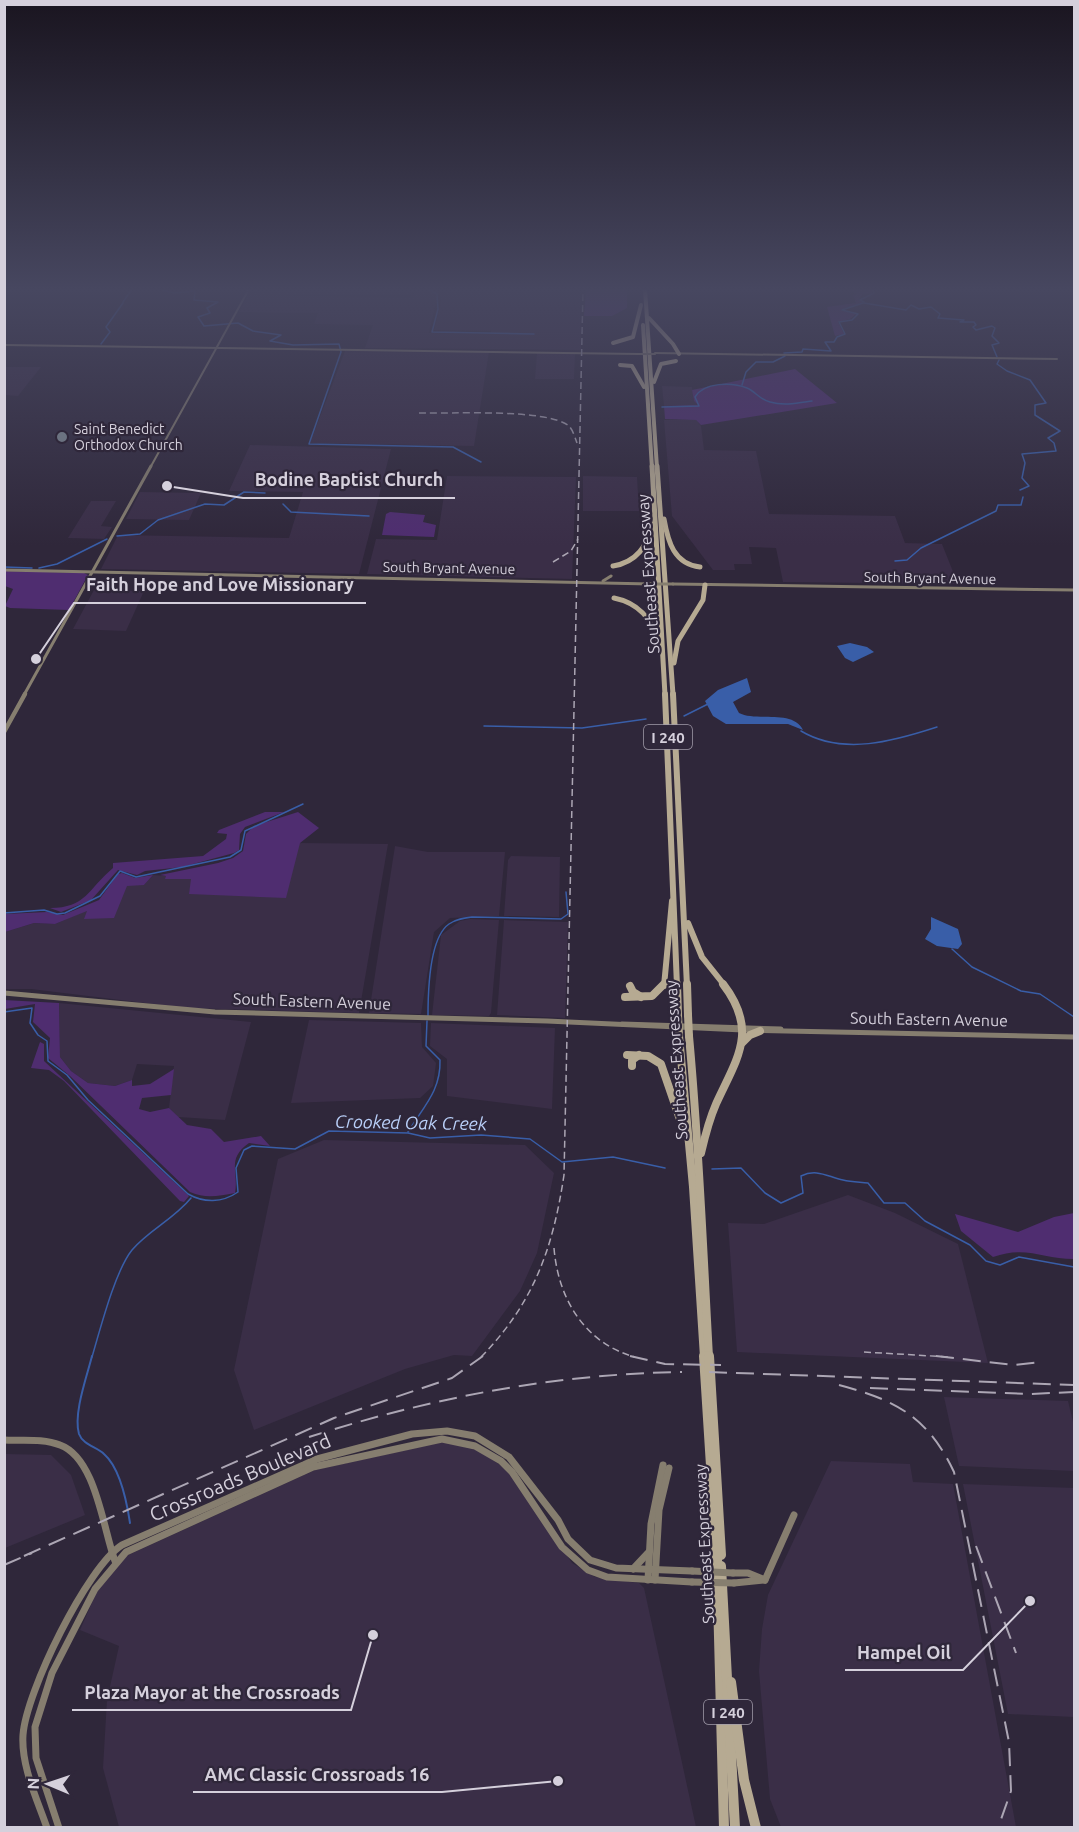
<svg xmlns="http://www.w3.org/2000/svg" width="1079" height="1832" font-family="Ubuntu,sans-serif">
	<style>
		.built { fill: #3a2e47 }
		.green { fill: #4f2d70 }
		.water { fill: #395ea8 }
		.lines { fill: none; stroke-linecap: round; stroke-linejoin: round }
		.stream-far1 { stroke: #395ea8; stroke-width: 1.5 }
		.stream { stroke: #395ea8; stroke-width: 2 }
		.secondary-far4 { stroke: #867e6f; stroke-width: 2 }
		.secondary-far3 { stroke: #867e6f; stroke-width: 3 }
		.secondary-far2 { stroke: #867e6f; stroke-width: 4.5 }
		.secondary-far1 { stroke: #867e6f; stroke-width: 5 }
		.secondary { stroke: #867e6f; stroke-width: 7 }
		.highway-far4 { stroke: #b6aa92; stroke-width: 4 }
		.highway-far3 { stroke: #b6aa92; stroke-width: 5 }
		.highway-far2 { stroke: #b6aa92; stroke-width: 6 }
		.highway-far1 { stroke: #b6aa92; stroke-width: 8 }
		.highway { stroke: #b6aa92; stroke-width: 10 }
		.rail-far1 { stroke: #aca6b4; stroke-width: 1.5; stroke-dasharray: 7 4; stroke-linecap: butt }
		.rail { stroke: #aca6b4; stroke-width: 2; stroke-dasharray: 18 9; stroke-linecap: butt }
		.secondary-bridge-far2 { stroke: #867e6f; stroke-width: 2 }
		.secondary-bridge-far1 { stroke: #867e6f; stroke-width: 3 }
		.secondary-bridge { stroke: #867e6f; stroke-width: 7 }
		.highway-bridge { stroke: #b6aa92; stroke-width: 8 }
		.worship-dot { fill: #6b7280; stroke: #2f273a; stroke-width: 2 }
		.labels { text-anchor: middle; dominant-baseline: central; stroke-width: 4.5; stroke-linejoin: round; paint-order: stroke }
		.far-poi-label { font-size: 14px; fill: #d5d0dc; stroke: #2f273a; text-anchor: start }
		.far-street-label { font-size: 14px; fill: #d5d0dc; stroke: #2f273a }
		.shield { fill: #2f273a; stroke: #a39dab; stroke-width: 1.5 }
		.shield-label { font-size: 15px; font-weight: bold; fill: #d5d0dc }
		.street-label { font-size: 16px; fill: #d5d0dc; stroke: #2f273a }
		.water-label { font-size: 18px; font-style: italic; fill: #b9cff8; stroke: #2f273a }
		.near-street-label { font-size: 20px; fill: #d5d0dc; stroke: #2f273a }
		.leader { fill: none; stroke: #d5d0dc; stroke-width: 2 }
		.callout-dot { fill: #d5d0dc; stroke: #2f273a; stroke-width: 2 }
		.callout-label { font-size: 18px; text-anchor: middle; font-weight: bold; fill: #d5d0dc; stroke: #2f273a; stroke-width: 4.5; stroke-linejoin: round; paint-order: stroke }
	</style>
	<rect width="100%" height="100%" fill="#2f273a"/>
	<g class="built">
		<path d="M252,289H414L411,294L398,295L249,294Z"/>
		<path d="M417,289H439L429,333L491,334V331L434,330L441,302L440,289H531V293L580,294L581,350L365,348L373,325L314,324L318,313L239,312L248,295L413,298Z"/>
		<path d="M345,351L489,352L474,446L310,443Z"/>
		<path d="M537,353L575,354L574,379H535Z"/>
		<path d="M5,367H41L18,396L5,395Z"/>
		<path d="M662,386L692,387L694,401L698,405L664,406Z"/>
		<path d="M664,420H696L701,426L704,450L756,451L769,514L895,516L905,543L942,544L958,584L783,582L776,548L749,547L752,564H734L735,570H713L672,516Z"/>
		<path d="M250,445L391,449L359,574L101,569L118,535L289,538L303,492L229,491Z"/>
		<path d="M447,476L576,477L572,579L367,574L376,539L437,540Z"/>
		<path d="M583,476L637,477L639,511H583Z"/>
		<path d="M140,492L201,493L189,520L126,519Z"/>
		<path d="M91,501H116L101,526L112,527L104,539L68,538Z"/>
		<path d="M94,590L144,591L126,631L73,629Z"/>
		<path d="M300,843L388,844L359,1013L186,1008L31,989H5V932L34,923L55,924L88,910L85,919L127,885H144L153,875L166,876V879H192L189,894Z"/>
		<path d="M395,846L428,852H505L499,916L450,918L434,932L421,1014L369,1013Z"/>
		<path d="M511,856L560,857L559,917L504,916L508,860Z"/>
		<path d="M470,919L499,920L491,1013L489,1016L432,1015L441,935L460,921Z"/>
		<path d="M504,920L568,922L565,1018L497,1015Z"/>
		<path d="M59,1003L251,1022L225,1120L178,1117L169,1108L174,1066L137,1064L132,1080L115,1086L88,1083L71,1071L60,1057Z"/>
		<path d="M309,1020L421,1023L422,1047L436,1063L433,1086L420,1098L291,1103Z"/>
		<path d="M431,1023L555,1028L552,1109L447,1096V1059L430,1046Z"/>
		<path d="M324,1140L525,1145L554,1173L537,1253L520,1291L472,1356L454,1355L405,1369L254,1430L234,1370L278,1159Z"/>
		<path d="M848,1195L895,1213L958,1244L988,1363L737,1352L728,1223L764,1224Z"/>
		<path d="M944,1397L1068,1401L1074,1426V1471L959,1466Z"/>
		<path d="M443,1442L480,1451L503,1467L514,1478L572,1563L595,1577L639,1583L644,1588L696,1827H119L103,1768L107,1700L119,1646L80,1630L97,1591L126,1556L315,1470Z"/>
		<path d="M5,1454L51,1455L71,1475L85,1515L5,1548Z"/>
		<path d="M831,1461L910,1464L913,1482L953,1484L1016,1827H781L770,1799L759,1671L762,1629L768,1595Z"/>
		<path d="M963,1484L1074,1488V1717L1008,1714Z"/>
	</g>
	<g class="green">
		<path d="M586,289H627V308L612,316H584Z"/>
		<path d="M872,289V293L863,294L859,299L862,303L841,310L856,314L850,319L838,322L844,334L835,336L827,307L856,303L853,295L857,294L849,290Z"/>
		<path d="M795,369L837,403L701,425L696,420L665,419L664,406L698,405L694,401L692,390Z"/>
		<path d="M390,512L425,515L423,522L436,525L434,537L382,535L386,514Z"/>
		<path d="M5,571L84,573L88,575L69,610L10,608L5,606L13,589L5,586Z"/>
		<path d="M265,812H284L245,827L240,834L239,850L234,853L182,867L145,871L137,875L118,870L91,900L61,912L50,908C86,908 88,889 113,868V863L203,856L226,839L227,834L217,833L219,830Z"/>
		<path d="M298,812L319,828L300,843L286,898L189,894L191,879H165L166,876L160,875L218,863L233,858L243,851L246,834L254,826Z"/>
		<path d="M122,873L135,878L153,875L144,885L127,886L114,918L84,919L87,911L55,924L34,923L5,932V914L47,912L63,915L99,900L118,874Z"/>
		<path d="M4,1000L59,1003L60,1057L71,1071L88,1083L115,1086L132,1080V1086L150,1084L174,1069L171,1095L142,1098L139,1109L150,1112L169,1108L187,1125L211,1129L224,1142L261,1136L270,1146L249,1143C226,1159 239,1172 235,1193C218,1196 206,1199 190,1192L70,1076L48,1058L50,1038L33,1022L35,1004L5,1009Z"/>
		<path d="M40,1042L44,1044V1061L189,1196L184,1202L180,1201L64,1081L49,1070L31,1068Z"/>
		<path d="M1074,1213V1259C1043,1259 1026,1245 993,1257L961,1231L955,1214L1018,1232L1054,1217Z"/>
	</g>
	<g class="water">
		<path d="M850,643L867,647L874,652L853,662L845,658L837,646Z"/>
		<path d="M747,678L751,692L733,702L739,713C756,722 793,709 803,730L788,724H726L713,716L705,701L718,690Z"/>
		<path d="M931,917L958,929L962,944L958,949L937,946L925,939L931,929Z"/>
	</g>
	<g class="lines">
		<g class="stream-far1">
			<path d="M159,289L174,293L195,291L194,300L218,302L207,308L210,313L198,317L204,326L238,323L253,331L281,335L270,341L293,345L339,344L341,352L309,444L453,447L481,462"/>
			<path d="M428,289L437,294L438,309L432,332L534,334"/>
			<path d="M123,302L132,289"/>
			<path d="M864,302L860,300L874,293L873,289"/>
			<path d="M864,303L906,310L911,305L919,309L931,307L940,314L938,318L964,320L960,322H974L976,325L973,327L976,330L992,326L995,328L992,336L999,343L992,345L997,357"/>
			<path d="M101,344L110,332L106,327L123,303"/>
			<path d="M784,353L802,352L803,349L831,351L825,342H834L837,337L845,334L839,322L852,320L858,314L842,310L863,303"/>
			<path d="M999,360L997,364L1007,371L1030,380L1046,403L1035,405V415L1060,431L1048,438L1054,443L1056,451L1022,454L1025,463L1022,478L1029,486L1020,490"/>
			<path d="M742,385L746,372L756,362H773L785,356"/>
			<path d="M662,407L699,406L695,397C704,382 732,382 747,388C755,391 760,400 770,402C784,406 798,403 812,401"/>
			<path d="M283,504L291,512L369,516"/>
			<path d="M117,536L140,534L158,520L205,504L224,505L244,492L265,493"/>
			<path d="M895,561L907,560L921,548L996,511L998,505H1021L1023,497"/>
			<path d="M4,567L32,568"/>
			<path d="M39,568L57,564L107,539"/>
			<path d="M684,716L708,704"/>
			<path d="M484,726L582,728L646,719"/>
			<path d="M801,731C843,756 894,741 937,727"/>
			<path d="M4,913L44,910L57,914L65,913L100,896L120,871L136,877L230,857L241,850L245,831L303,804"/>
			<path d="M952,949L972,967L1021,991L1040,994L1074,1017"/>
			<path d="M4,1012L32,1008L30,1023L38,1035L47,1041L48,1061L67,1075L88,1100L188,1194C204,1203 222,1203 238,1192L236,1168L244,1150L252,1146L295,1149L329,1131L408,1133L430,1138L481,1135L530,1139L562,1162L613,1157L665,1168"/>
			<path d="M428,1016C428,993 429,938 449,924C456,919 464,918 472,917L561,919L568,914L566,892"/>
			<path d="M408,1132C423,1107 441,1091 440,1060L426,1046L427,1021"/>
			<path d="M712,1169L741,1168L765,1193L781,1203L803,1193L801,1176C817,1168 828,1177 843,1180C852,1182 860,1182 868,1183L884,1203H905L925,1221L970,1245L986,1261L1000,1265L1019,1257L1074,1267"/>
			<path d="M92,1357C100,1330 115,1271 132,1250C149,1230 174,1219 191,1198"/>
		</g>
		<path class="stream" d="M92,1356C87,1376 73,1414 79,1434C83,1445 97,1447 104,1454C120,1468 127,1503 130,1523"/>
		<g class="secondary-far4">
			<path d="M4,345L639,354"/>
			<path d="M655,353L1057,359"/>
			<path d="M150,468L249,289"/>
		</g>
		<g class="secondary-far3">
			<path d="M4,570L651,584"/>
			<path d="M603,581L611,576"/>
			<path d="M673,584L1074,590"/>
			<path d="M24,695L151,466"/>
		</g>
		<path class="secondary-far2" d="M4,732L25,694"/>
		<g class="secondary-far1">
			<path d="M4,993L215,1012L547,1021L743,1030L1074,1037"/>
			<path d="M622,1024L781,1029"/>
		</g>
		<g class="secondary">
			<path d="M4,1440C22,1441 43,1438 60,1445C96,1458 103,1529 115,1561"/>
			<path d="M633,1569L648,1553"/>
			<path d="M733,1573H748L765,1580"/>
			<path d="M648,1580L651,1524L663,1465"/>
			<path d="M655,1580L659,1510L669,1468"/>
			<path d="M765,1580L794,1515"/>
			<path d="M734,1583L764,1580"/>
			<path d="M47,1828C37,1799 21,1766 23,1735C26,1692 87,1567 122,1545L317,1459L412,1434L447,1431L475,1436L509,1457L558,1520L568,1539L590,1560L616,1568L692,1571"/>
			<path d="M59,1828L36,1758L35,1727L52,1673L95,1589L126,1552L313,1467L442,1439L475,1446L501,1461L512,1472L562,1547L588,1570L607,1577L692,1582"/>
		</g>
		<g class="highway-far4">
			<path d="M645,289L657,468"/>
			<path d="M649,318L673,344L679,354"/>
			<path d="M643,325L652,468"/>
			<path d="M613,343L633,337L641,305"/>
			<path d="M620,365L632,366L644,387"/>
			<path d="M654,382L661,364L676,361"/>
		</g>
		<g class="highway-far3">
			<path d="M652,466L665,695"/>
			<path d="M657,466L673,695"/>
			<path d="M664,519C668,542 674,564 700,567"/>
			<path d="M613,566C637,562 647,546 653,524"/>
			<path d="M614,598C639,603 652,619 659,643"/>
			<path d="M674,663L678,641L703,600L705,585"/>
		</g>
		<g class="highway-far2">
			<path d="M665,694L677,986"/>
			<path d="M673,694L687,986"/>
			<path d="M688,923L702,957L725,986"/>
			<path d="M664,986L672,901"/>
		</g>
		<g class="highway-far1">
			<path d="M677,984L678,1015"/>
			<path d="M687,984L688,1015"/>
			<path d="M630,986L633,992L641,997"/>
			<path d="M625,997L652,996L664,984"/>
			<path d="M679,1036L693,1187L704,1357"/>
			<path d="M689,1036C699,1143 703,1250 709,1357"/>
			<path d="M742,1043L750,1035L760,1031"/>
			<path d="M627,1055L648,1056L661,1064L685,1134"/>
			<path d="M632,1066V1060L639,1055"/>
			<path d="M701,1153C705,1136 709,1120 716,1104C737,1058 759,1031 723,984"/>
		</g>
		<g class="highway">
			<path d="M704,1356L717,1560L724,1828"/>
			<path d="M709,1356L721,1555"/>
			<path d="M721,1566L735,1828"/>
			<path d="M731,1682L744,1780L756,1828"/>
		</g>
		<g class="rail-far1">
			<path d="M419,413C450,414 547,408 569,426C573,430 575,438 577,443"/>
			<path d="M553,562L571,551L578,539"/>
			<path d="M554,1248C558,1298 584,1343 635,1357"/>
			<path d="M864,1352L949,1357"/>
			<path d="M481,1357C534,1303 553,1248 564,1175L583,289"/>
		</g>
		<g class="rail">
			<path d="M630,1356L665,1364L721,1365"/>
			<path d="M936,1356L1014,1365L1040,1362"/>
			<path d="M709,1372L1074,1385"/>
			<path d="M839,1385C896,1400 928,1417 954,1472L1009,1742L1011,1791L998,1828"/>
			<path d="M870,1388L1031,1394L1074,1392"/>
			<path d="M309,1437C431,1398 553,1374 682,1372"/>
			<path d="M976,1546L1016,1653"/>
			<path d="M24,1556L334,1418L452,1378L483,1356"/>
			<path d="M4,1565L32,1553"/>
		</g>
		<path class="secondary-bridge-far2" d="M639,354H655"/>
		<path class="secondary-bridge-far1" d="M651,584H673"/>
		<g class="secondary-bridge">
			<path d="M692,1571L733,1573"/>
			<path d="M692,1582L734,1583"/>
		</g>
		<g class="highway-bridge">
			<path d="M678,1015L679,1036"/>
			<path d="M688,1015L689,1036"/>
		</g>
	</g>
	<linearGradient id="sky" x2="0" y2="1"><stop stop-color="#1a1520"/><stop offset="0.53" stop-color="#474760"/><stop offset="1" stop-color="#474760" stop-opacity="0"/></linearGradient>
	<rect width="1079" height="546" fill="url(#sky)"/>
	<circle class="worship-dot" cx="62" cy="437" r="6"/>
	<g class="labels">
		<g class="far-poi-label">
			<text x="74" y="429">Saint Benedict<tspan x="74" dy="16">Orthodox Church</tspan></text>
		</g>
		<g class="far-street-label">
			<text transform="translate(449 568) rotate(1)">South Bryant Avenue</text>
			<text transform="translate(930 578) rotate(1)">South Bryant Avenue</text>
		</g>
		<g class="shield">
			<rect x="644" y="725" width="48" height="24" rx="4.5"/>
			<rect x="704" y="1700" width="48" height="24" rx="4.5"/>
		</g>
		<g class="shield-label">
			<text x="668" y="737">I 240</text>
			<text x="728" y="1712">I 240</text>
		</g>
		<g class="street-label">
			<text transform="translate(648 574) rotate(-94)">Southeast Expressway</text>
			<text transform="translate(312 1001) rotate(2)">South Eastern Avenue</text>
			<text transform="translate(929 1019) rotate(1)">South Eastern Avenue</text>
			<text transform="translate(676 1060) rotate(-94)">Southeast Expressway</text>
			<text transform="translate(704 1544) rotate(-93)">Southeast Expressway</text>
		</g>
		<g class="water-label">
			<text transform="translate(411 1122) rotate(1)">Crooked Oak Creek</text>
		</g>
		<g class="near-street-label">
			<text transform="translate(240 1477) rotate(-23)">Crossroads Boulevard</text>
		</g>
	</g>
	<path class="leader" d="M167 486L243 498H455M36 659L74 603H366M1030 1601L963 1670H845M373 1635L351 1710H72M558 1781L442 1792H193"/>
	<g class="callout-dot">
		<circle cx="167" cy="486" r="6"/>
		<circle cx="36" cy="659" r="6"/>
		<circle cx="1030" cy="1601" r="6"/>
		<circle cx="373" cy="1635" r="6"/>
		<circle cx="558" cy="1781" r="6"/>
	</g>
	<g class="callout-label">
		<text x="349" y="486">Bodine Baptist Church</text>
		<text x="220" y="591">Faith Hope and Love Missionary</text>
		<text x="904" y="1659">Hampel Oil</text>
		<text x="212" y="1699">Plaza Mayor at the Crossroads</text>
		<text x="317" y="1781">AMC Classic Crossroads 16</text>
	</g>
	<rect width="1079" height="1832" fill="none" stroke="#d5d0dc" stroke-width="12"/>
	<g transform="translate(48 1784) rotate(272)" stroke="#2f273a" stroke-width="4.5" paint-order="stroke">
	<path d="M0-4.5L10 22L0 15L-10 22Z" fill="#d5d0dc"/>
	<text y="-9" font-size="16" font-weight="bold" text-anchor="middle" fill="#d5d0dc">N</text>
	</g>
</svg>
